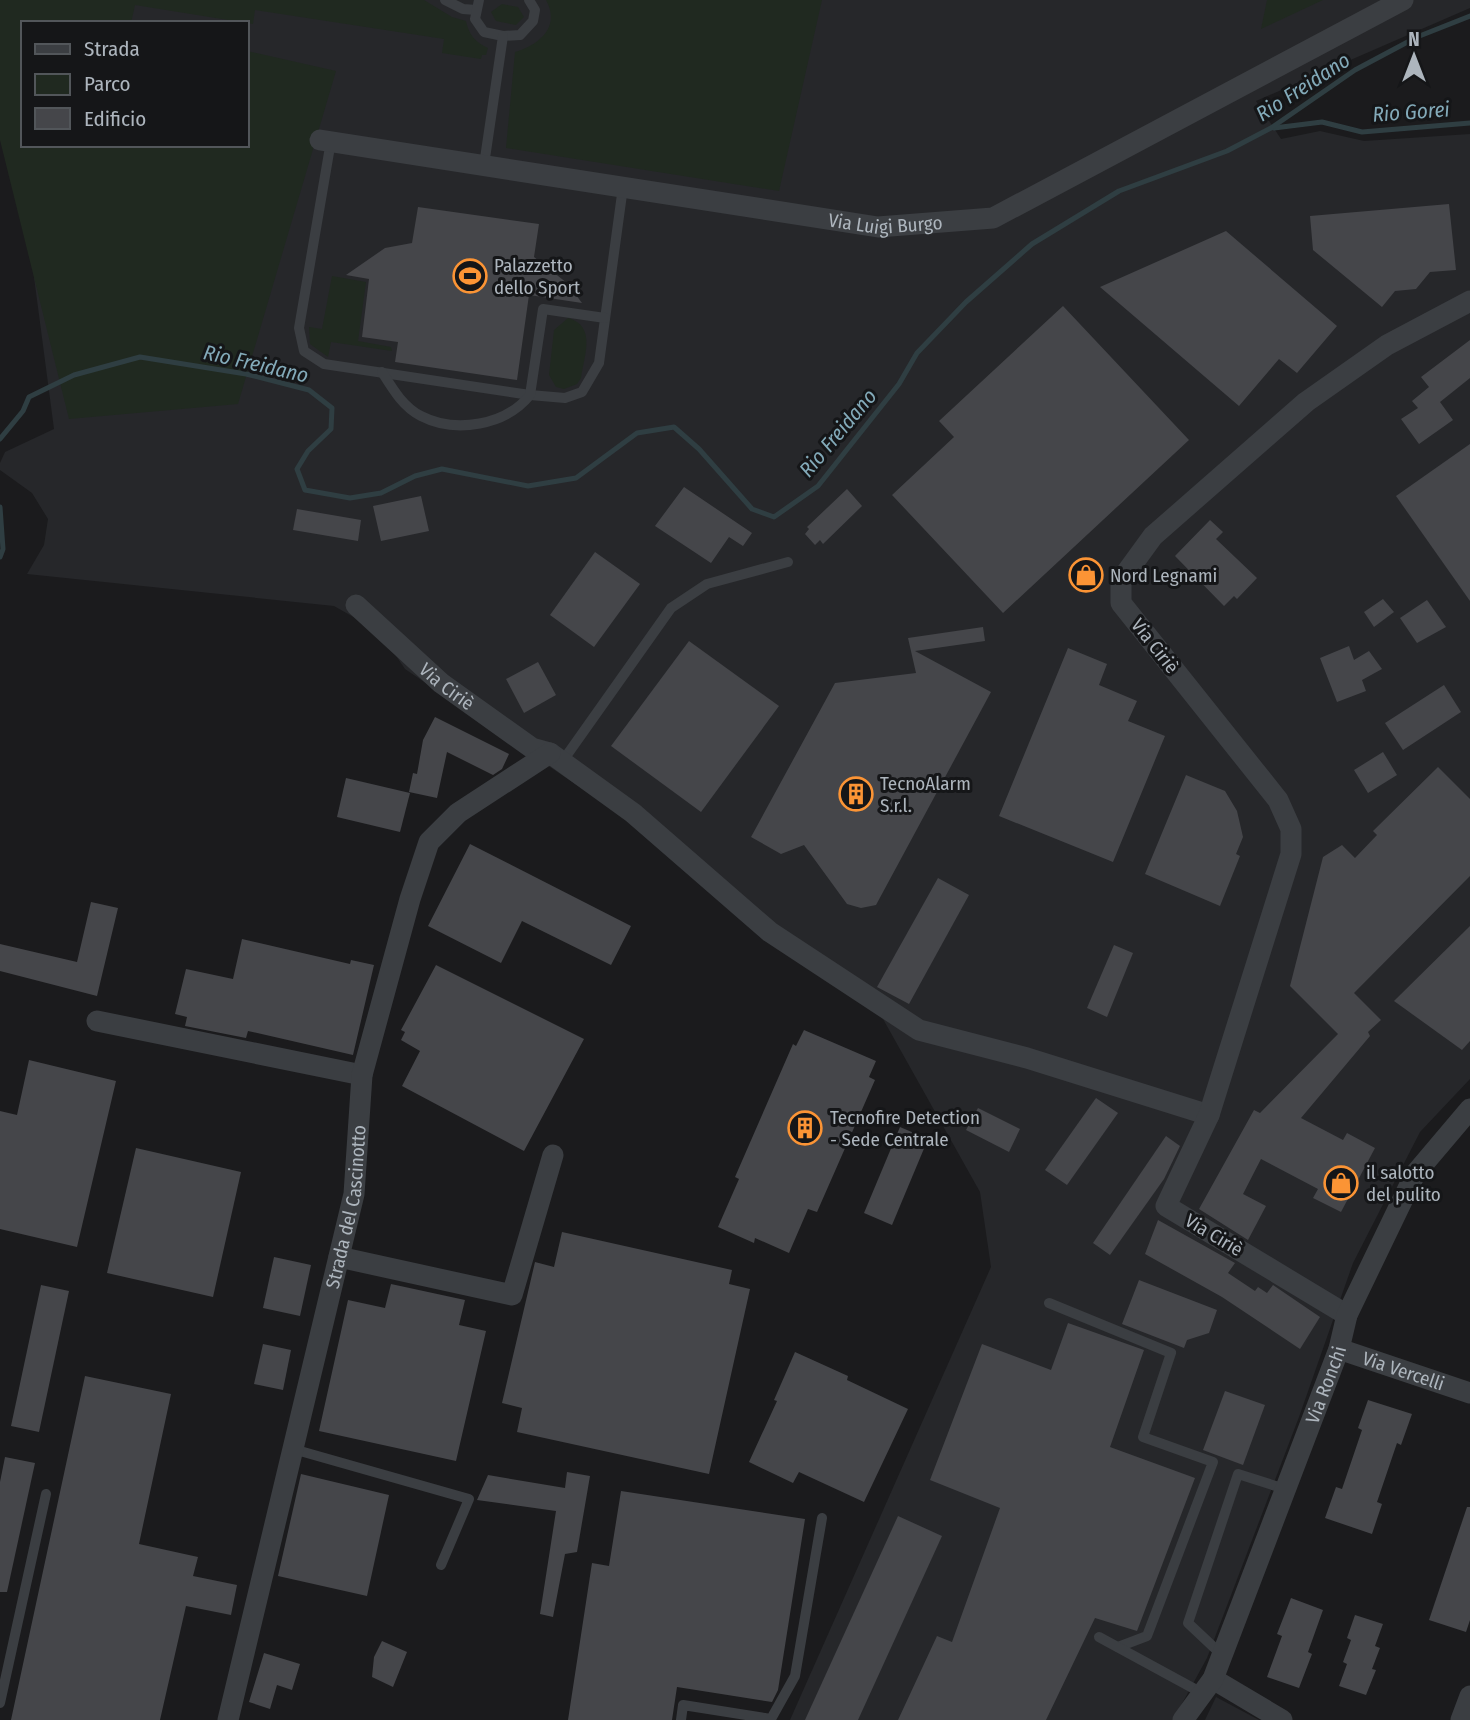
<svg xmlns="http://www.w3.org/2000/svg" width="1470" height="1720" font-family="'Fira Sans Condensed',sans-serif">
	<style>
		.built { fill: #26272a; fill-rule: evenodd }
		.green { fill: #202920 }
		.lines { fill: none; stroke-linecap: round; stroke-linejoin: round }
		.stream { stroke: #2f3e42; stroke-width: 5 }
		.building { fill: #45464a }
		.lane { stroke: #3b3e42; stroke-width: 10 }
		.street { stroke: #3b3e42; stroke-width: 21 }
		.labels { text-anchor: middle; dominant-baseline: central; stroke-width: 6; stroke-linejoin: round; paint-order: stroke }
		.street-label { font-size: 19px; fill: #adb5bd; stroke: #151618 }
		.poi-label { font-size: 19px; fill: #adb5bd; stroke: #151618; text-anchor: start }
		.water-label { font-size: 21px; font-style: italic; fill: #83aab9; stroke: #151618 }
	</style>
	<rect width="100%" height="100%" fill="#1b1b1d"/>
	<g class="built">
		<path d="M7,0H1470V8L1256,101L1281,139L1320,131L1364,141L1470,134V1079L1420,1132L1353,1263L1299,1417L1207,1658L1173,1720H790L991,1267L980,1192L878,1010L624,817L405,669L384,638L364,623L334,606L27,574L44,545L48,519L32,493L0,470V463L5,452L54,429L9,87ZM23,23H247V145H23Z"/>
		<path d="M1216,1697L1259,1720H1205Z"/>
	</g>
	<g class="green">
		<path d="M0,0H424L452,17L466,21C469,35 475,42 488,48L486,55H482L481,59L442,53L444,39L255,10L253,24L135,5L131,23H23V145H247V51L336,71L238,404L69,419L0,140Z"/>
		<path d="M546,0H822L779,191L506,148L515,52C539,45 561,27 546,0Z"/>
		<path d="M1267,0H1323L1261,29Z"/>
		<path d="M502,4L518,7L524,17L516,25L496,21L491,12Z"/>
		<path d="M332,276L366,282L358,341L391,347L392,351L331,342L328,357L310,344L309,327L322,329Z"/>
		<path d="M568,318C597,326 584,356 581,378L577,384L564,389L556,387L549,375L554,330Z"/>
	</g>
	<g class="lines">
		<g class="stream">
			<path d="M1274,128L1322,122L1362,132L1470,123"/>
			<path d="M0,439L23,411L29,397L74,375L140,357L246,374L309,390L332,408L331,429L308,451L297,469L305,490L350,498L381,493L415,476L442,469L528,486L576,478L637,433L674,427L699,449L752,509L774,517L818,486L899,384L917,353L966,302L1032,244L1119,191L1227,151L1271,128L1355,70L1417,37L1470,16"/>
			<path d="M0,507L3,549L0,557"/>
		</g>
	</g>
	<g class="building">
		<path d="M1449,204L1456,270L1430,272L1416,289L1395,291L1382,307L1313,250L1310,216Z"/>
		<path d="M418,207L539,224L534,257L567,283L582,303L529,295L517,380L395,362L398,342L362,337L369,279L346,275L385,248L412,243Z"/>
		<path d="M1226,231L1337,326L1297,373L1279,359L1239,406L1100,287Z"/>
		<path d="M1063,306L1189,440L1003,613L892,495L954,437L939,421Z"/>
		<path d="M1470,340V378L1440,402L1453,420L1419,444L1401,419L1418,408L1412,401L1429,387L1421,377Z"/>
		<path d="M1470,444V601L1396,496Z"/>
		<path d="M684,487L752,533L743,546L729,537L711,563L655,526Z"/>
		<path d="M847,489L862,506L823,544L820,540L815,545L805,534L809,529L807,527Z"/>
		<path d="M421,496L429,531L381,541L373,506Z"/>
		<path d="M297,509L361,520L358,541L293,530Z"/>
		<path d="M1210,520L1223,532L1216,539L1257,578L1237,599L1234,596L1224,606L1175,556Z"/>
		<path d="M595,552L640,584L594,647L550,615Z"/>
		<path d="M1383,599L1394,612L1374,627L1364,612Z"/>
		<path d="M1427,600L1446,627L1417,643L1400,618Z"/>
		<path d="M983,627L985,641L915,651L991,692L876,905L861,908L847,904L804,845L781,854L751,837L835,683L916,673L908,638Z"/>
		<path d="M689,641L779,706L701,812L611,746Z"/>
		<path d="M1349,646L1354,660L1369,651L1382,669L1362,680L1366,691L1337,702L1320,658Z"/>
		<path d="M1068,648L1107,664L1099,685L1137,701L1128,721L1165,736L1113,862L999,816Z"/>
		<path d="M538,662L556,695L524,713L506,679Z"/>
		<path d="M1444,685L1461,712L1403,750L1385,723Z"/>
		<path d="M435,717L509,754L502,769L493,775L447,752L437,798L409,792L413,773L417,774L423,740Z"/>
		<path d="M1383,752L1397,775L1368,793L1354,770Z"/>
		<path d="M1438,767L1470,799V876L1354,993L1381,1020L1368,1032L1370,1036L1301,1118L1343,1140L1347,1133L1375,1148L1341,1212L1313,1198L1318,1189L1261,1159L1243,1194L1266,1206L1248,1240L1199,1209L1254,1110L1260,1113L1338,1034L1290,986L1323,857L1342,845L1355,858L1377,835L1373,831Z"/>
		<path d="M1186,775L1225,791L1237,811L1243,837L1236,854L1240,856L1220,906L1145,874Z"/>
		<path d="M346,778L410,793L400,832L337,817Z"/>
		<path d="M470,844L631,926L611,965L522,921L501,963L428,926Z"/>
		<path d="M938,878L969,895L909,1004L877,987Z"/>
		<path d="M91,902L118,908L97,996L0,971V944L77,962Z"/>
		<path d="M1470,926V1041L1462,1050L1394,1001Z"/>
		<path d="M242,939L350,964L351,960L374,965L353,1055L248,1031L246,1038L185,1026L187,1017L175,1014L186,969L233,979Z"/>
		<path d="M1114,945L1133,953L1107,1017L1087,1008Z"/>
		<path d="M436,965L584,1039L524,1151L402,1086L420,1051L401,1040L405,1032L401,1030Z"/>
		<path d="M804,1030L876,1061L869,1077L875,1080L817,1212L808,1209L789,1253L755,1238L754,1243L718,1227L739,1179L735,1177L793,1044L796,1046Z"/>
		<path d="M29,1060L116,1081L77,1247L0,1229V1111L17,1115Z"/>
		<path d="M1096,1098L1118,1113L1067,1185L1045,1170Z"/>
		<path d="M978,1108L1020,1129L1009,1152L966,1130Z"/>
		<path d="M900,1127L928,1139L892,1225L864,1213Z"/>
		<path d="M1166,1136L1180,1146L1164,1179L1110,1255L1093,1243Z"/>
		<path d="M136,1148L241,1172L213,1297L107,1273Z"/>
		<path d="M1158,1220L1235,1263L1228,1273L1255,1291L1258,1287L1267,1293L1273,1285L1320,1317L1300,1349L1222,1297L1145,1254Z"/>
		<path d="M562,1232L732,1270L729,1284L750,1289L709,1474L517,1432L522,1408L502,1403L535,1262L554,1267Z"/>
		<path d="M274,1257L311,1265L300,1316L263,1308Z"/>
		<path d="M1139,1280L1217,1310L1209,1333L1187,1340L1184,1348L1122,1324Z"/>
		<path d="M391,1284L465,1300L459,1325L486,1331L456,1461L319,1431L348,1300L385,1308Z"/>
		<path d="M41,1285L69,1291L39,1432L11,1426Z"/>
		<path d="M1068,1323L1144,1350L1110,1447L1195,1478L1137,1631L1095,1618L1046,1720H898L937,1636L952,1642L1000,1508L930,1480L982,1344L1051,1370Z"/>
		<path d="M263,1344L291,1350L283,1390L254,1384Z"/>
		<path d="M795,1352L848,1376L847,1380L908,1409L864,1502L799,1472L793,1483L749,1462L777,1401L774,1400Z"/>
		<path d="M85,1376L171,1394L139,1544L198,1557L193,1576L237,1585L231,1615L186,1606L160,1720H11Z"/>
		<path d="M1225,1391L1265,1405L1243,1465L1203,1450Z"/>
		<path d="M1368,1400L1412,1414L1401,1445L1397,1443L1377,1502L1382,1504L1372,1534L1325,1518L1336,1487L1342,1489L1362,1430L1358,1428Z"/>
		<path d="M5,1457L35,1463L7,1592H0V1482Z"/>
		<path d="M567,1472L590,1476L577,1552L565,1554L553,1617L540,1614L556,1511L477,1500L488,1475L565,1488Z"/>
		<path d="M301,1474L389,1495L367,1596L278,1576Z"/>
		<path d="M621,1491L805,1519L778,1690L772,1702L677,1687L672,1720H568L592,1563L609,1566Z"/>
		<path d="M1467,1507H1470V1620L1466,1632L1429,1620Z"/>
		<path d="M898,1516L942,1536L858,1720H805Z"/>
		<path d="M1291,1598L1323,1610L1308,1652L1312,1654L1299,1688L1267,1677L1282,1636L1277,1634Z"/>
		<path d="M1355,1615L1383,1624L1375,1646L1380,1648L1372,1669L1376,1670L1366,1695L1339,1686L1347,1664L1343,1662L1351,1640L1347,1638Z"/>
		<path d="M382,1641L407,1652L393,1687L372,1677L374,1657Z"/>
		<path d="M264,1653L300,1664L292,1690L277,1685L270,1709L249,1702Z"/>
	</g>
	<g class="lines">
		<g class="lane">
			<path d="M445,0L463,9L476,10"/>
			<path d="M479,0L475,19L484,32L503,36L520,35L533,21L535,10L529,0"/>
			<path d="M331,141L299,328L304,351L324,364L530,395L565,398L582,392L599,363L623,187"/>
			<path d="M484,165L503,36"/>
			<path d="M382,372C392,388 403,407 421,416C456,434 506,425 530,395L543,309L605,318"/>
			<path d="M562,762L671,608L707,584L788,562"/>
			<path d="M1049,1303L1171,1353L1143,1437L1213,1462L1147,1636L1118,1647"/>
			<path d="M293,1449L469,1499L441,1565"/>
			<path d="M1099,1637L1202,1693"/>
			<path d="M1222,1655L1188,1623L1238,1474L1285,1489"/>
			<path d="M0,1703L46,1494"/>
			<path d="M681,1720L683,1705L771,1719L795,1676L822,1518"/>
		</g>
		<g class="street">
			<path id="s1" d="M320,140L878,227L993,218L1403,0"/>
			<path id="s2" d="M356,605L441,683L532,748L550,753L633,813L770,932L919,1030L1027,1058L1209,1115"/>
			<path d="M97,1021L362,1075"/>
			<path d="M339,1257L512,1295L553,1155"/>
			<path d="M1347,1315L1166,1206L1209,1115L1291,854V829L1278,800L1121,603V580L1153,536L1306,402L1387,345L1470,301"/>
			<path id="s3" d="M1339,1349L1470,1393"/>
			<path d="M1213,1679L1282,1720"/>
			<path id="s4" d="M228,1720L354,1194L362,1075L410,899L429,842L458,813L550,753"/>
			<path id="s5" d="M1183,1720L1213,1679L1339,1349L1347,1315L1415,1174L1470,1109"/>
			<path d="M1461,1720L1470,1696"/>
		</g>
	</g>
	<defs>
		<symbol id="stadium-ring" viewBox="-11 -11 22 22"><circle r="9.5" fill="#151618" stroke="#fb9435" stroke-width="1.5"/><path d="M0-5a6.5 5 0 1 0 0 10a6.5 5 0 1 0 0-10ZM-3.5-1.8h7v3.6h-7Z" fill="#fb9435"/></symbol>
		<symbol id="shop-ring" viewBox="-11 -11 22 22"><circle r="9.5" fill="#151618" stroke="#fb9435" stroke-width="1.5"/><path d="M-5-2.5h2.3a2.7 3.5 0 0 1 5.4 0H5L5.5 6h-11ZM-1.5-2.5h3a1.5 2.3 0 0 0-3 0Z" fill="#fb9435"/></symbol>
		<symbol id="building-ring" viewBox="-11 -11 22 22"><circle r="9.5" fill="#151618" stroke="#fb9435" stroke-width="1.5"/><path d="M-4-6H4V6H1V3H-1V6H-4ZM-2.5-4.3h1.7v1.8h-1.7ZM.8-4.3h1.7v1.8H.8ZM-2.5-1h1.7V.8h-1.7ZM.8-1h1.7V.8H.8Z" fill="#fb9435"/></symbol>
	</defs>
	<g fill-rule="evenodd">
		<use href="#stadium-ring" x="451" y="257" width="38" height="38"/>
		<use href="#shop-ring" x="1067" y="556" width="38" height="38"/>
		<use href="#building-ring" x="837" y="775" width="38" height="38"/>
		<use href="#building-ring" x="786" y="1109" width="38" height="38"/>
		<use href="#shop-ring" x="1322" y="1164" width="38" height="38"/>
	</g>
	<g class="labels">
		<g class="street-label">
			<text stroke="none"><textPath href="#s1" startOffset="572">Via Luigi Burgo</textPath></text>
			<text transform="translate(1155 646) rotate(52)">Via Ciriè</text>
			<text stroke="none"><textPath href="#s2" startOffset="122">Via Ciriè</textPath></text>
			<text stroke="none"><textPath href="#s4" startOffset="527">Strada del Cascinotto</textPath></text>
			<text transform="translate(1214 1235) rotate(31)">Via Ciriè</text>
			<text stroke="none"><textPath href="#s3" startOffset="68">Via Vercelli</textPath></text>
			<text stroke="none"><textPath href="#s5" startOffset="366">Via Ronchi</textPath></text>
		</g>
		<g class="poi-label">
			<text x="494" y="265">Palazzetto<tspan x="494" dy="22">dello Sport</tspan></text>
			<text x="1110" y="575">Nord Legnami</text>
			<text x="880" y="783">TecnoAlarm<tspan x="880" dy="22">S.r.l.</tspan></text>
			<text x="830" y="1117">Tecnofire Detection<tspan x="830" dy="22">- Sede Centrale</tspan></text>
			<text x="1366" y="1172">il salotto<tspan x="1366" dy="22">del pulito</tspan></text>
		</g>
		<g class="water-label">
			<text transform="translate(1303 87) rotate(-33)">Rio Freidano</text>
			<text transform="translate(1411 112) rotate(-4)">Rio Gorei</text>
			<text transform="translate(256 364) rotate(13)">Rio Freidano</text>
			<text transform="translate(838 433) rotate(-50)">Rio Freidano</text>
		</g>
	</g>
	<rect x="21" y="21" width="228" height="126" fill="#151618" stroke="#52565a" stroke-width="2"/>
	<rect x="35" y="44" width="35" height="10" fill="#3b3e42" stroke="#52565a" stroke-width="2"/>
	<text x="84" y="56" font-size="21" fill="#adb5bd">Strada</text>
	<rect x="35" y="74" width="35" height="21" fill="#202920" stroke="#52565a" stroke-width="2"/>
	<text x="84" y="91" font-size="21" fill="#adb5bd">Parco</text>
	<rect x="35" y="108" width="35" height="21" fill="#45464a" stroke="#52565a" stroke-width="2"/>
	<text x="84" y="126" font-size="21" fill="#adb5bd">Edificio</text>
	<g transform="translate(1414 56)" stroke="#151618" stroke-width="5" paint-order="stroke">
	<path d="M0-5L12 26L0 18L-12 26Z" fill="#adb5bd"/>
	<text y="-10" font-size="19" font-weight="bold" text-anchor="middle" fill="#adb5bd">N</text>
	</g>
</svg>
